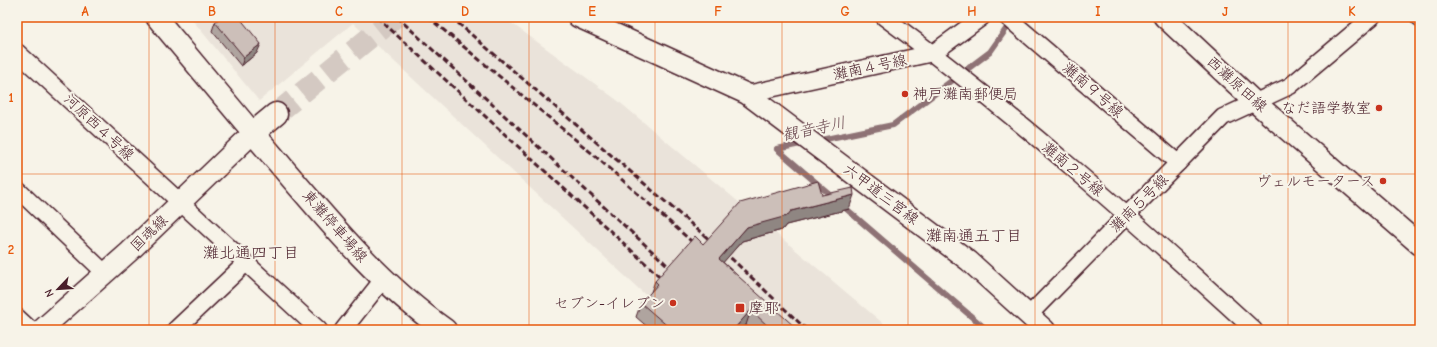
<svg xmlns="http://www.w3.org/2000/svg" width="1437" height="347" font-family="'Comic Neue','Klee One',sans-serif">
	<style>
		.built { fill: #eae3da }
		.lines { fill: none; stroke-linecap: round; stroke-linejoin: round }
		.stream { stroke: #8e7275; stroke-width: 6 }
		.secondary-tunnel { stroke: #d4c9c2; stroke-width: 22; stroke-dasharray: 22 11; stroke-linecap: butt }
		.minor-casing { stroke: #4a1f2b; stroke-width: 19 }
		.tertiary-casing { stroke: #4a1f2b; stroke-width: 23 }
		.secondary-casing { stroke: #4a1f2b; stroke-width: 25 }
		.minor { stroke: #f7f3e8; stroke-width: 16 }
		.tertiary { stroke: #f7f3e8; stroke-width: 20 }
		.secondary { stroke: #f7f3e8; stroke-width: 22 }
		.rail { stroke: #4a1f2b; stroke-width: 3; stroke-dasharray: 6 3; stroke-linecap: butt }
		.wall { fill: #afa49f; stroke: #4a1f2b }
		.shaded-wall { fill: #8f8682; stroke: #4a1f2b }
		.building { fill: #ccbfb9; stroke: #4a1f2b }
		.grid { fill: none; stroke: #e8590c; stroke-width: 1; stroke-opacity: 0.55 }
		.poi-dot { fill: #c8321e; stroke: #f7f3e8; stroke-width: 1.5 }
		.labels { text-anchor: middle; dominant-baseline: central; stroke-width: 4; stroke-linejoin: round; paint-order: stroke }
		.street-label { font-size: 15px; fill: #4a1f2b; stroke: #f7f3e8 }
		.poi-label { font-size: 15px; fill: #4a1f2b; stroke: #f7f3e8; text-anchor: end }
		.water-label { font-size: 16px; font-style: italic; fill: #6c4950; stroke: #f7f3e8 }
		.neighbourhood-label { font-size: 16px; fill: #4a1f2b; stroke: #f7f3e8 }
		.neatline { fill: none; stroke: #e8590c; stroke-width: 1.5 }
		.grid-label { font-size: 13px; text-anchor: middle; font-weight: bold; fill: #e8590c }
	</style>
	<rect width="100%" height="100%" fill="#f7f3e8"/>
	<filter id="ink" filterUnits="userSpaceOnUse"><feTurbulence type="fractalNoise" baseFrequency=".025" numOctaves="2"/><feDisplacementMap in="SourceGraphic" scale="8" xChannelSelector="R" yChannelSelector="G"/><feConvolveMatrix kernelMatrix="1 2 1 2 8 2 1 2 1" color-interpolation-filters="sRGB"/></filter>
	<g filter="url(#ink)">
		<path class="built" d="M190,17H503L617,100L891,330H683L353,23L259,101Z"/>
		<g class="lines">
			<g class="stream">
				<path d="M816,141L893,125L990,52L1011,22"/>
				<path d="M777,149L805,143"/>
				<path d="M777,149L834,198"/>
				<path d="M843,206L987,330"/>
			</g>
			<path class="secondary-tunnel" d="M276,114L395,17"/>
			<defs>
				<g id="minor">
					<path d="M884,17C1014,113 1135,221 1254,330"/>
					<path d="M1007,17L1178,163"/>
					<path d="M1419,17L1420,18"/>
					<path d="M17,52L319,330"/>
					<path d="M747,94L933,53L982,17"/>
					<path d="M17,189L105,273"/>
					<path d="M1029,315L1223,117L1290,86L1372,17"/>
					<path d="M17,317L31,330"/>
					<path d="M175,330L246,263"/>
					<path d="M343,330L384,278"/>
				</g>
				<g id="tertiary">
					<path d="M578,17L747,94L969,261L1045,330"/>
					<path d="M1164,17L1256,103L1420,245"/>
					<path d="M41,330L129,252L253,133L156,17"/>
				</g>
				<path id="secondary" d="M276,114L253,133C313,202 370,277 445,330"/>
			</defs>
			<use href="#minor" class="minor-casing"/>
			<use href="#tertiary" class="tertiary-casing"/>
			<use href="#secondary" class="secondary-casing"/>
			<use href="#minor" class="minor"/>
			<use href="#tertiary" class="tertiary"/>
			<use href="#secondary" class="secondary"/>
			<g class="rail">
				<path d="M377,17L668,284"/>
				<path d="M397,17L677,274"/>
				<path d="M428,17L594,155L699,248"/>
				<path d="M451,17L733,260L807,330"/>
			</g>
		</g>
		<g class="wall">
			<path d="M215,22L257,53L241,66L212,31Z"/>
			<path d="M822,195L849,209L786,225L782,230L742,241L723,262L794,330H751L746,325L741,330H651L636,317L641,303L651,292L655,281L703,244Z"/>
		</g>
		<g class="shaded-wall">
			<path d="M261,44L257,53L241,66L244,57Z"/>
			<path d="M854,195L849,209L786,225L782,230L742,241L714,273L719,259L747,227L791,211Z"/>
			<path d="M751,310L746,325L741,330H733Z"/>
		</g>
		<g class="building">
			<path d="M221,17H239L261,44L244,57L215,22Z"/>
			<path d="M818,181L822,195L853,188L854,195L791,211L787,216L747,227L719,259L795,327L793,330H772L751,310L733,330H672L641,303L658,284L655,281L695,236L703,244L740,203Z"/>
		</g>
	</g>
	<path class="grid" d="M149,17V330M275,17V330M402,17V330M529,17V330M655,17V330M782,17V330M908,17V330M1035,17V330M1162,17V330M1288,17V330M17,174H1420"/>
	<g class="poi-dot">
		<circle cx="905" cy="94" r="4"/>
		<circle cx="1379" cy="108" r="4"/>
		<circle cx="1383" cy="181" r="4"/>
		<circle cx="673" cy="303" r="4"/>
		<rect x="735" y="303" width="10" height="10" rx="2"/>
	</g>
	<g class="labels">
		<g class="street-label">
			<text transform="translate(870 67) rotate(-12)">灘南４号線</text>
			<text transform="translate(1237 84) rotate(42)">西灘原田線</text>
			<text transform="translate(1093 90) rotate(41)">灘南９号線</text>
			<text transform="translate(99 127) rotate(43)">河原西４号線</text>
			<text transform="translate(1073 169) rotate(40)">灘南２号線</text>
			<text transform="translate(881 194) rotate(37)">六甲道三宮線</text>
			<text transform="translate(1139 203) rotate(-45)">灘南５号線</text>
			<text transform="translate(335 226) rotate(49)">東灘停車場線</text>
			<text transform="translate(149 233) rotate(-44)">国魂線</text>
		</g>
		<g class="poi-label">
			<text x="913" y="94" text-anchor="start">神戸灘南郵便局</text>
			<text x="1371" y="108">なだ語学教室</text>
			<text x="1375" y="181">ヴェルモータース</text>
			<text x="665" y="303">セブン-イレブン</text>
			<text x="749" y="308" text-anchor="start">摩耶</text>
		</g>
		<g class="water-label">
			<text transform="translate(814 129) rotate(-12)">観音寺川</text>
		</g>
		<g class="neighbourhood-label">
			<text x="974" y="236">灘南通五丁目</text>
			<text x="251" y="253">灘北通四丁目</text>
		</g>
	</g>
	<rect width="1437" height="347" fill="none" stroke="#f7f3e8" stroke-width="44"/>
	<g transform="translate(58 289) rotate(245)" stroke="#f7f3e8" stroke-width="3" paint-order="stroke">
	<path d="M0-3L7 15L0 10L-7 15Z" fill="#4a1f2b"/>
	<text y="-6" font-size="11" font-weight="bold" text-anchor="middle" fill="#4a1f2b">N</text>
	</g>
	<rect x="22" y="22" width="1393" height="303" class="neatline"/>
	<g class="grid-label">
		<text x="85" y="16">A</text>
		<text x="212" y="16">B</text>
		<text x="339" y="16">C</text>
		<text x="465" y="16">D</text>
		<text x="592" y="16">E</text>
		<text x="718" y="16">F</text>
		<text x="845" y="16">G</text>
		<text x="972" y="16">H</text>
		<text x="1098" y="16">I</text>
		<text x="1225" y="16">J</text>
		<text x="1352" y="16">K</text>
		<text x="11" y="102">1</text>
		<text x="11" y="254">2</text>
	</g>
</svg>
